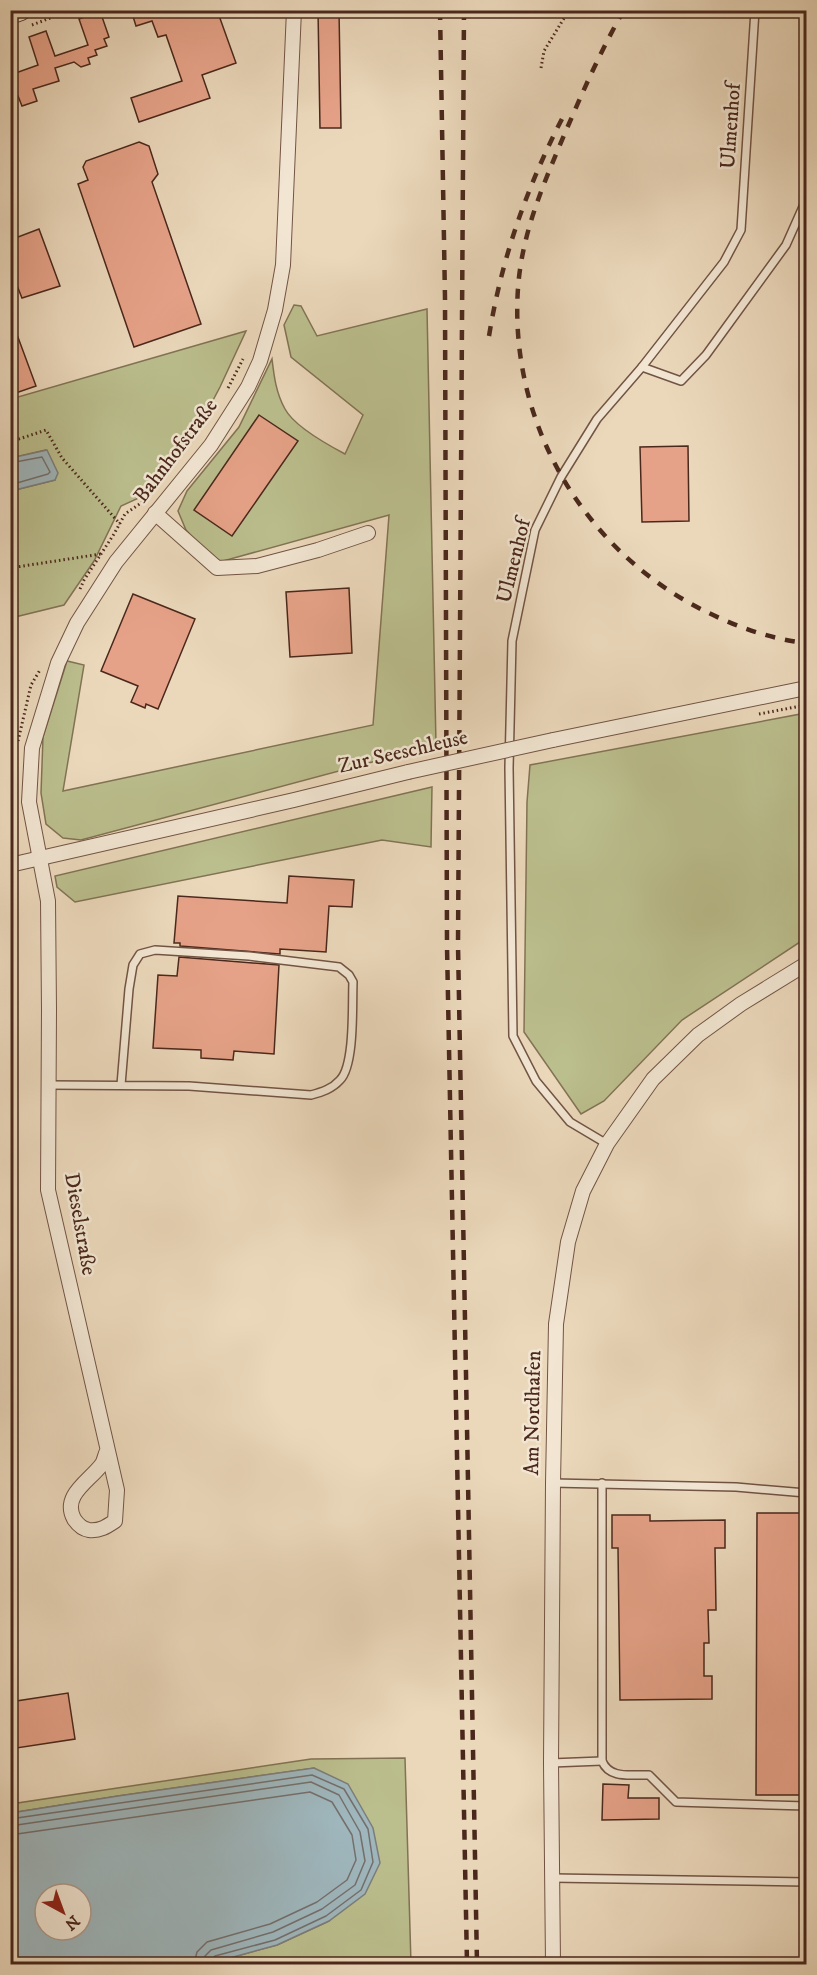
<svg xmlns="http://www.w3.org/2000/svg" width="817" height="1975" font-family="'IM FELL DW Pica',serif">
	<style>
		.green { fill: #bbbe8d; stroke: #827354; stroke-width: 1.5 }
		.water { fill: #9eb6bc; stroke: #7c7d7c; stroke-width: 1.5; fill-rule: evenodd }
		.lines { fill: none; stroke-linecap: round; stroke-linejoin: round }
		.shore { stroke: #746f6c; stroke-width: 1.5 }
		.building { fill: #e6a288; stroke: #4a281c; stroke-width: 1.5 }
		.lane-casing { stroke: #725444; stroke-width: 10 }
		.street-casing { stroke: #725444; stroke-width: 16 }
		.secondary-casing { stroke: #4a281c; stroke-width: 22 }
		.path { stroke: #4a281c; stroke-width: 3; stroke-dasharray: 1.5 3; stroke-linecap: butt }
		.lane { stroke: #f2e6d3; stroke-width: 7 }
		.street { stroke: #f2e6d3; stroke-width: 14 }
		.secondary { stroke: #f2e6d3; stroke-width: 20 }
		.rail { stroke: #4a281c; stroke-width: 4.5; stroke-dasharray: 10 10; stroke-linecap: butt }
		.street-bridge-casing { stroke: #725444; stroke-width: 16; stroke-linecap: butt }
		.street-bridge { stroke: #f2e6d3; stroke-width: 14 }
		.labels { text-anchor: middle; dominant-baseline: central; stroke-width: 5; stroke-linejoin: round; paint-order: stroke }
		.street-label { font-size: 21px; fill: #4a281c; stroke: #f2e6d3 }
	</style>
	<rect width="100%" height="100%" fill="#ebd8bb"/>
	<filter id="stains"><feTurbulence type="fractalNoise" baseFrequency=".00333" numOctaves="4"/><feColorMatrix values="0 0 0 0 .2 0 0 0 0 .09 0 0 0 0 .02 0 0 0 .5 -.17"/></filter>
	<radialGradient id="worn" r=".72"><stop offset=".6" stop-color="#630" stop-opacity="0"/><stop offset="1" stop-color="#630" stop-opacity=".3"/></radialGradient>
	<g class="green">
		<path d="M294,305L301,306L317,336L427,309L436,745L81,840L63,838L46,824L41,793L43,737L67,661L84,665L63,791L373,725L389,515L216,563L186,530L178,511L187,491L239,427L272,359C274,376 276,393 285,409C294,426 328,445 345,454L363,415L291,357L284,325Z"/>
		<path d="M246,331L220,387L193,438L141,497L121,506L94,561L64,605L11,618V491L55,480L46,450L11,458V399Z"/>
		<path d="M806,713V938L682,1020L604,1101L581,1114L524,1032L527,802L530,765Z"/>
		<path d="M432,787L431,847L382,840L75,902L57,887L55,876Z"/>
		<path d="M405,1758L411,1964H208L277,1945L329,1921L314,1768L118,1796L11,1813V1804L311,1759Z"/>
	</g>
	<g class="water">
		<path d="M47,450L58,473L55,480L11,491V458Z"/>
		<path d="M314,1768L348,1784L373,1828L380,1863L365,1894L329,1921L277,1945L208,1964H11V1813L118,1796ZM45,1894H81V1930H45Z"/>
	</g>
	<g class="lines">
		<g class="shore">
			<path d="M10,463L42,457L50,472L48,474L10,485"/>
			<path d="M10,1819L312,1775L344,1789L368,1829L373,1862L361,1890L326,1916L275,1940L215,1956L212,1960L211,1964"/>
			<path d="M10,1826L311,1782L339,1795L360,1832L365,1861L355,1885L322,1909L273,1932L211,1950L205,1956L204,1964"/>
			<path d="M10,1835L310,1792L332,1802L352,1835L356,1860L347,1880L317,1902L270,1924L207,1942L197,1952L194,1964"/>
		</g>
	</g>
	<g class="building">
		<path d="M131,10H217L236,63L202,75L210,98L139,122L131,98L182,81L166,35L158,37L152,21L136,26Z"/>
		<path d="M318,10H339L341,128H320Z"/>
		<path d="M100,11L109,37L104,39L107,46L95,50L97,55L88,58L90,64L81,67L74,62L55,68L59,81L33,89L37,101L22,106L18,96L10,99V75L38,65L29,37L46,31L55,56L88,45L79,19Z"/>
		<path d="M139,142L149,146L158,174L152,182L201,324L134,347L78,184L88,180L83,167L86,161Z"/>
		<path d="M39,229L60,286L22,298L10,268V240Z"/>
		<path d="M12,321L36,386L10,395V322Z"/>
		<path d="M259,415L298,441L232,536L194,510Z"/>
		<path d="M688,446L689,521L642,522L640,447Z"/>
		<path d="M349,588L352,653L290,657L286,592Z"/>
		<path d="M133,594L195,619L158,709L146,704L145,708L131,702L138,686L101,671Z"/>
		<path d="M289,876L354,880L352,907L329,906L326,952L280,949V954L180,946V943H174L178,896L287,903Z"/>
		<path d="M179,957L279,965L274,1054L234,1051L233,1060L201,1058V1050L153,1048L158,975L177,976Z"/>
		<path d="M757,1513H807V1795H756Z"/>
		<path d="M612,1515H650V1521L725,1520V1548H715L716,1610H708L709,1643H704V1676H712V1699L620,1700L618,1548H612Z"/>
		<path d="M68,1693L75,1739L10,1749V1702Z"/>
		<path d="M603,1784L629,1785L628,1798H659V1819L602,1820Z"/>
	</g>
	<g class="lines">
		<defs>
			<g id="lane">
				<path d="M642,367L681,381L706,355L786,245L806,200"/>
				<path d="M49,1085L189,1086L311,1095C322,1092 332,1089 340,1080C355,1065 352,1004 353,982L349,975L339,967L249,956L155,950L140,954L133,965L129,989L121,1085"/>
				<path d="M607,1144L570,1122L536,1081L513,1036L509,768L512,641L535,530L561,477L597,419L642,367L724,262L741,230L755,10"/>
				<path d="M553,1483L736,1487L806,1493"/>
				<path d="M602,1483V1761C610,1780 632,1774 649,1775L676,1802L806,1806"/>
				<path d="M551,1763L602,1761"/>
				<path d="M552,1878L806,1882"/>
			</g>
			<g id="street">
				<path d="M155,513L217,568L257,566L318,550L368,533"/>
				<path d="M553,740L806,688"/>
				<path d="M10,865L294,800L408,772"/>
				<path d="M107,1451C105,1455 104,1461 102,1464C91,1480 61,1495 74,1519C78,1525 82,1529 89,1530C100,1531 106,1527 115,1521L117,1490L48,1190L49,1010L48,901L29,802L32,748L58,663L77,623L116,562L211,445L248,387L260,361L275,310L283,265L294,10"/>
				<path d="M553,1964L551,1763L553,1483L556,1324L568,1242L583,1191L607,1144L653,1079L698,1035L741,1004L806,964"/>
			</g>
			<path id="secondary" d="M10,14L21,10"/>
		</defs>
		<use href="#lane" class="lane-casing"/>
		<use href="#street" class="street-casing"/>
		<use href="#secondary" class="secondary-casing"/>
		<g class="path">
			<path d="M32,25L71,10"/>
			<path d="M541,68L544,51L569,10"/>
			<path d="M228,388L243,359"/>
			<path d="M10,442L46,430L62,458L120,524"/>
			<path d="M10,568L101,554"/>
			<path d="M80,589L84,580L114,534L125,514L141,503L169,471"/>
			<path d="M759,714L806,705"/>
			<path d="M18,741L31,685L40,670"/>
			<path d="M10,840L14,835V807"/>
		</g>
		<use href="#lane" class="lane"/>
		<use href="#street" class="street"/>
		<use href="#secondary" class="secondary"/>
		<g class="rail">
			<path d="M440,10L445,298L447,946L467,1964"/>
			<path d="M464,10L458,945L477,1964"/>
			<path d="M624,10C601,50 583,91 565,133C544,183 522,232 518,288C509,420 580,544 695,606C729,624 768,639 806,643"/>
			<path d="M489,336C502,256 528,184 565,113"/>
		</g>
		<defs>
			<path id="street-bridge" d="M408,772L553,740"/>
		</defs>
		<use href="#street-bridge" class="street-bridge-casing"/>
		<use href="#street-bridge" class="street-bridge"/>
	</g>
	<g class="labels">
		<g class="street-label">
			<text transform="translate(731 126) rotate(-86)">Ulmenhof</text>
			<text transform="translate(176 451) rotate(-53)">Bahnhofstraße</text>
			<text transform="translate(514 561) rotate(-76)">Ulmenhof</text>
			<text transform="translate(403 752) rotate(-13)">Zur Seeschleuse</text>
			<text transform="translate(80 1224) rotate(80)">Dieselstraße</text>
			<text transform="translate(533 1413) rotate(-89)">Am Nordhafen</text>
		</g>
	</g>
	<rect width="817" height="1975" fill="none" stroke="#ebd8bb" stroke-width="36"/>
	<rect x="12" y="12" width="793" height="1951" fill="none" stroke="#4a281c" stroke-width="3"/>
	<rect x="18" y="18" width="781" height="1939" fill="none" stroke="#4a281c" stroke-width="1.5"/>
	<g transform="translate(63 1912) rotate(139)"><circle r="28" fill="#f2e6d3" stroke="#af9a8a" stroke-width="1.5"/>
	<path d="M0-4.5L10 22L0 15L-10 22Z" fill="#8f2418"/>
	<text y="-9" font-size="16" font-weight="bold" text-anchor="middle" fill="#4a281c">N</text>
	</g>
	<rect width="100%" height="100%" filter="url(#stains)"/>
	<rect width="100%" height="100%" fill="url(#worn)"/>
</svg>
